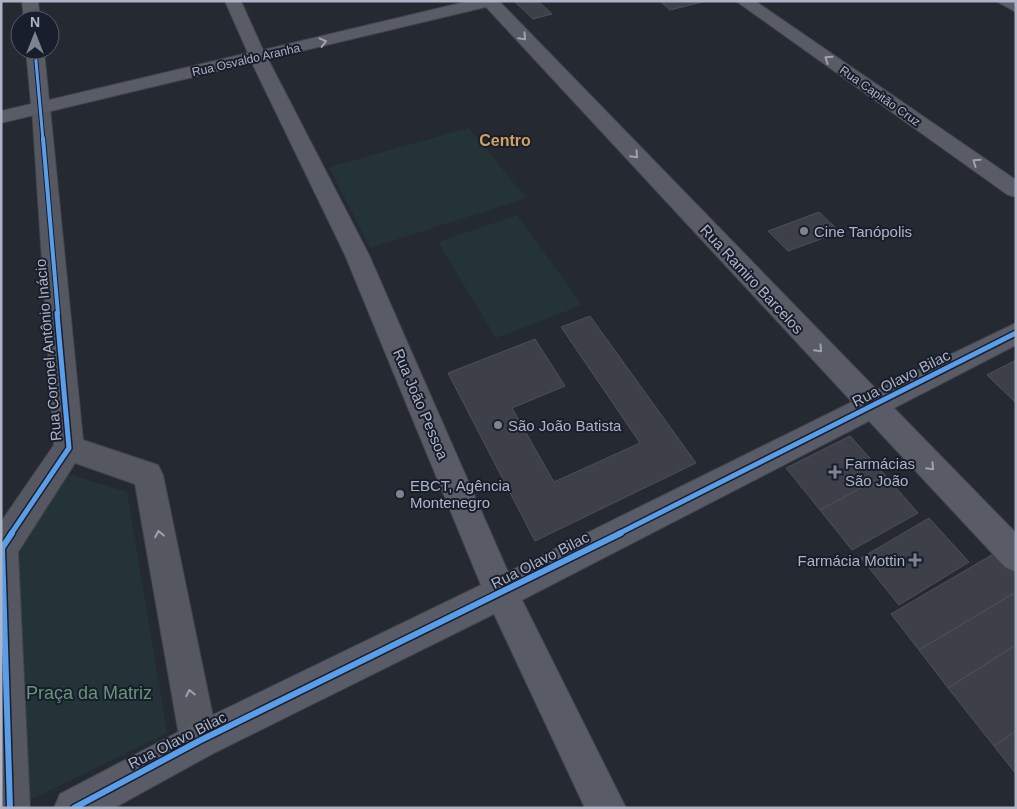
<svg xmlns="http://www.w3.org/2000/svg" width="1017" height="809" font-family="Helvetica,sans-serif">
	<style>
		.green { fill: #233338 }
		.building { fill: #3d4049; stroke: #4d505a }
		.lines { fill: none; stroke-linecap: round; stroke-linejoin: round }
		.street-casing { stroke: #41444b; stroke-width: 2 }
		.secondary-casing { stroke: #41444b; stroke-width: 2 }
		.street { fill: #565861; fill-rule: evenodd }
		.secondary { fill: #595c66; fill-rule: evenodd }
		.cycleway-far3-casing { stroke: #191e2c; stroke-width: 5 }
		.cycleway-far2-casing { stroke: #191e2c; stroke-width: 6 }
		.cycleway-far1-casing { stroke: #191e2c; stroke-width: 8 }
		.cycleway-casing { stroke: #191e2c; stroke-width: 9 }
		.cycleway-far3 { stroke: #5a9eea; stroke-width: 3 }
		.cycleway-far2 { stroke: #5a9eea; stroke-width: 4 }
		.cycleway-far1 { stroke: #5a9eea; stroke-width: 5 }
		.cycleway { stroke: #5a9eea; stroke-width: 6 }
		.oneway { stroke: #9da2b2 }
		.oneway2 { stroke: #9ca1b1 }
		.poi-dot { fill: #7e8392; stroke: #191e2c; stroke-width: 2 }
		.labels { text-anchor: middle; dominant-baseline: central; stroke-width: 4; stroke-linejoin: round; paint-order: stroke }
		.far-street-label { font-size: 12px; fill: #aeb3c5; stroke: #191e2c }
		.poi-label { font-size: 15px; fill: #aeb3c5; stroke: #191e2c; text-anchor: start }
		.street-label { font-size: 15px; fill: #aeb3c5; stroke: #191e2c }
		.far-district-label { font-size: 16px; font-weight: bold; fill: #d2a15b; stroke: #191e2c }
		.near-park-label { font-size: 18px; fill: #669578; stroke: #191e2c }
	</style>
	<rect width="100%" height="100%" fill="#252932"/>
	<g class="green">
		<path d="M469,128L526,198L370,248L329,167Z"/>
		<path d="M517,215L582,305L496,338L438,242Z"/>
		<path d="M62,472L127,492L167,733L20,805L16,537Z"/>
	</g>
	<g class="building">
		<path d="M514,1H538L552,14L533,19Z"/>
		<path d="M660,1H706L670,10Z"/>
		<path d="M819,212L840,232L788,251L768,231Z"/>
		<path d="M590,316L696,463L535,541L448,373L535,339L565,386L512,408L554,482L640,443L561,327Z"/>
		<path d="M1016,360V403L987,375Z"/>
		<path d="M850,436L885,475L820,510L786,468Z"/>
		<path d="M885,475L918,513L852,550L820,510Z"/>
		<path d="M929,518L969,562L899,605L861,558Z"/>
		<path d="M995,553L1016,575V592L919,650L891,614Z"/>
		<path d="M1016,592V645L948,688L919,650Z"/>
		<path d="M1016,645V731L994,746L948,688Z"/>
		<path d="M1016,731V774L994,746Z"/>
	</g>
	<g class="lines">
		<defs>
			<path id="street" d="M41,102L48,104L50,108L83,440L158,465L163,475L218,741L212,754L199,760L186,754L180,741L135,484L75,463L18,552L30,808H1V522L54,445L32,108L34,104Z"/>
			<g id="secondary">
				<path d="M22,1H38L40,20H24Z"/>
				<path d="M225,1H241L263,50L469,1H499L877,390L1016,323V345L894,408L1016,533V572L1005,567L869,421L522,600L626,808H585L494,614L212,754L114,808H54L60,794L186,728L481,585L345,255L252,63L1,123V111L31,104L26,50H44L49,100L248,53ZM486,7L852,402L508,572L369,255L268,59Z"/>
				<path d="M736,1H755L1016,180V197L1008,195Z"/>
				<path d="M996,1H1016V12Z"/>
			</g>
		</defs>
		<use href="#street" class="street-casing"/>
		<use href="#secondary" class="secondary-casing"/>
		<use href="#street" class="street"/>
		<use href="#secondary" class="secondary"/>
		<defs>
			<path id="cycleway-far3" d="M35,50L43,140"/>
			<path id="cycleway-far2" d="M43,138L58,314"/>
			<g id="cycleway-far1">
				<path d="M11,534L69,448L57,313"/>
				<path d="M618,534L1016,333"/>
			</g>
			<g id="cycleway">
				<path d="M10,808L2,548L12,533"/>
				<path d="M74,808L199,741L621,533"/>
			</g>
		</defs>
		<use href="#cycleway-far3" class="cycleway-far3-casing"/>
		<use href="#cycleway-far2" class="cycleway-far2-casing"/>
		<use href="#cycleway-far1" class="cycleway-far1-casing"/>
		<use href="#cycleway" class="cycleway-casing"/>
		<use href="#cycleway-far3" class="cycleway-far3"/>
		<use href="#cycleway-far2" class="cycleway-far2"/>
		<use href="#cycleway-far1" class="cycleway-far1"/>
		<use href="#cycleway" class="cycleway"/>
	</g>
	<defs><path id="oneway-chevron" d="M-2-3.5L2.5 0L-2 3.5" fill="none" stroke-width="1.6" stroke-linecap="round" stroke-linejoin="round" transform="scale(1.25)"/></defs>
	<g class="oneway">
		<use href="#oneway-chevron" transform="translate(523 37) rotate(47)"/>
		<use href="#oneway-chevron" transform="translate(323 42) rotate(-14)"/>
		<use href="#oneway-chevron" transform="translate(828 59) rotate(-145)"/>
		<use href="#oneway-chevron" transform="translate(635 155) rotate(47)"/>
		<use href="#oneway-chevron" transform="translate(976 162) rotate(-145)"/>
		<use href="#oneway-chevron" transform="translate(819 349) rotate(47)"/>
		<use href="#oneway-chevron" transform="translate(931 467) rotate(46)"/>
	</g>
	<g class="oneway2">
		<use href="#oneway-chevron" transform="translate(159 534) rotate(-101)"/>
		<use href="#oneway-chevron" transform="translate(190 693) rotate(-101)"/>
	</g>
	<g class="poi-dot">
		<circle cx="804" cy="231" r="5"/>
		<circle cx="498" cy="425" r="5"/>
		<path d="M832.5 464.5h5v5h5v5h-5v5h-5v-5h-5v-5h5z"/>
		<circle cx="400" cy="494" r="5"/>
		<path d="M912.5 552.5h5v5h5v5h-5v5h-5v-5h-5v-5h5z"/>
	</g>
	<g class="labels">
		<g class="far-street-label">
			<text transform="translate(246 60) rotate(-13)">Rua Osvaldo Aranha</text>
			<text transform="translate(880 96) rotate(35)">Rua Capitão Cruz</text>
		</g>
		<g class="poi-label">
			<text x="814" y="231">Cine Tanópolis</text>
			<text x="508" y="425">São João Batista</text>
			<text x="845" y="463">Farmácias<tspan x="845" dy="17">São João</tspan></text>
			<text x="410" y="485">EBCT, Agência<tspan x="410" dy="17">Montenegro</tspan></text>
			<text x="905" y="560" text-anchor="end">Farmácia Mottin</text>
		</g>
		<g class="street-label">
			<text transform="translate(752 279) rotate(47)">Rua Ramiro Barcelos</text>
			<text transform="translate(48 350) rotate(-95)">Rua Coronel Antônio Inácio</text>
			<text transform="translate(901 378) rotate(-27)">Rua Olavo Bilac</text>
			<text transform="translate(421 404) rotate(67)">Rua João Pessoa</text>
			<text transform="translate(540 560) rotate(-27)">Rua Olavo Bilac</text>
			<text transform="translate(177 740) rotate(-27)">Rua Olavo Bilac</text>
		</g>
		<g class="far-district-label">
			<text x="505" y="140">Centro</text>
		</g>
		<g class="near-park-label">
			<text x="89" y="693">Praça da Matriz</text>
		</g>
	</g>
	<rect width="1017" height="809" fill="none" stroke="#aeb3c5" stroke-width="5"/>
	<g transform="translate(35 35)"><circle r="24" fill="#191e2c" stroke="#555a69"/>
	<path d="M0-4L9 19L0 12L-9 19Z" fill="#7e8392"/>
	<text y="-8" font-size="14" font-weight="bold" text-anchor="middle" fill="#aeb3c5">N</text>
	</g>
</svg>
